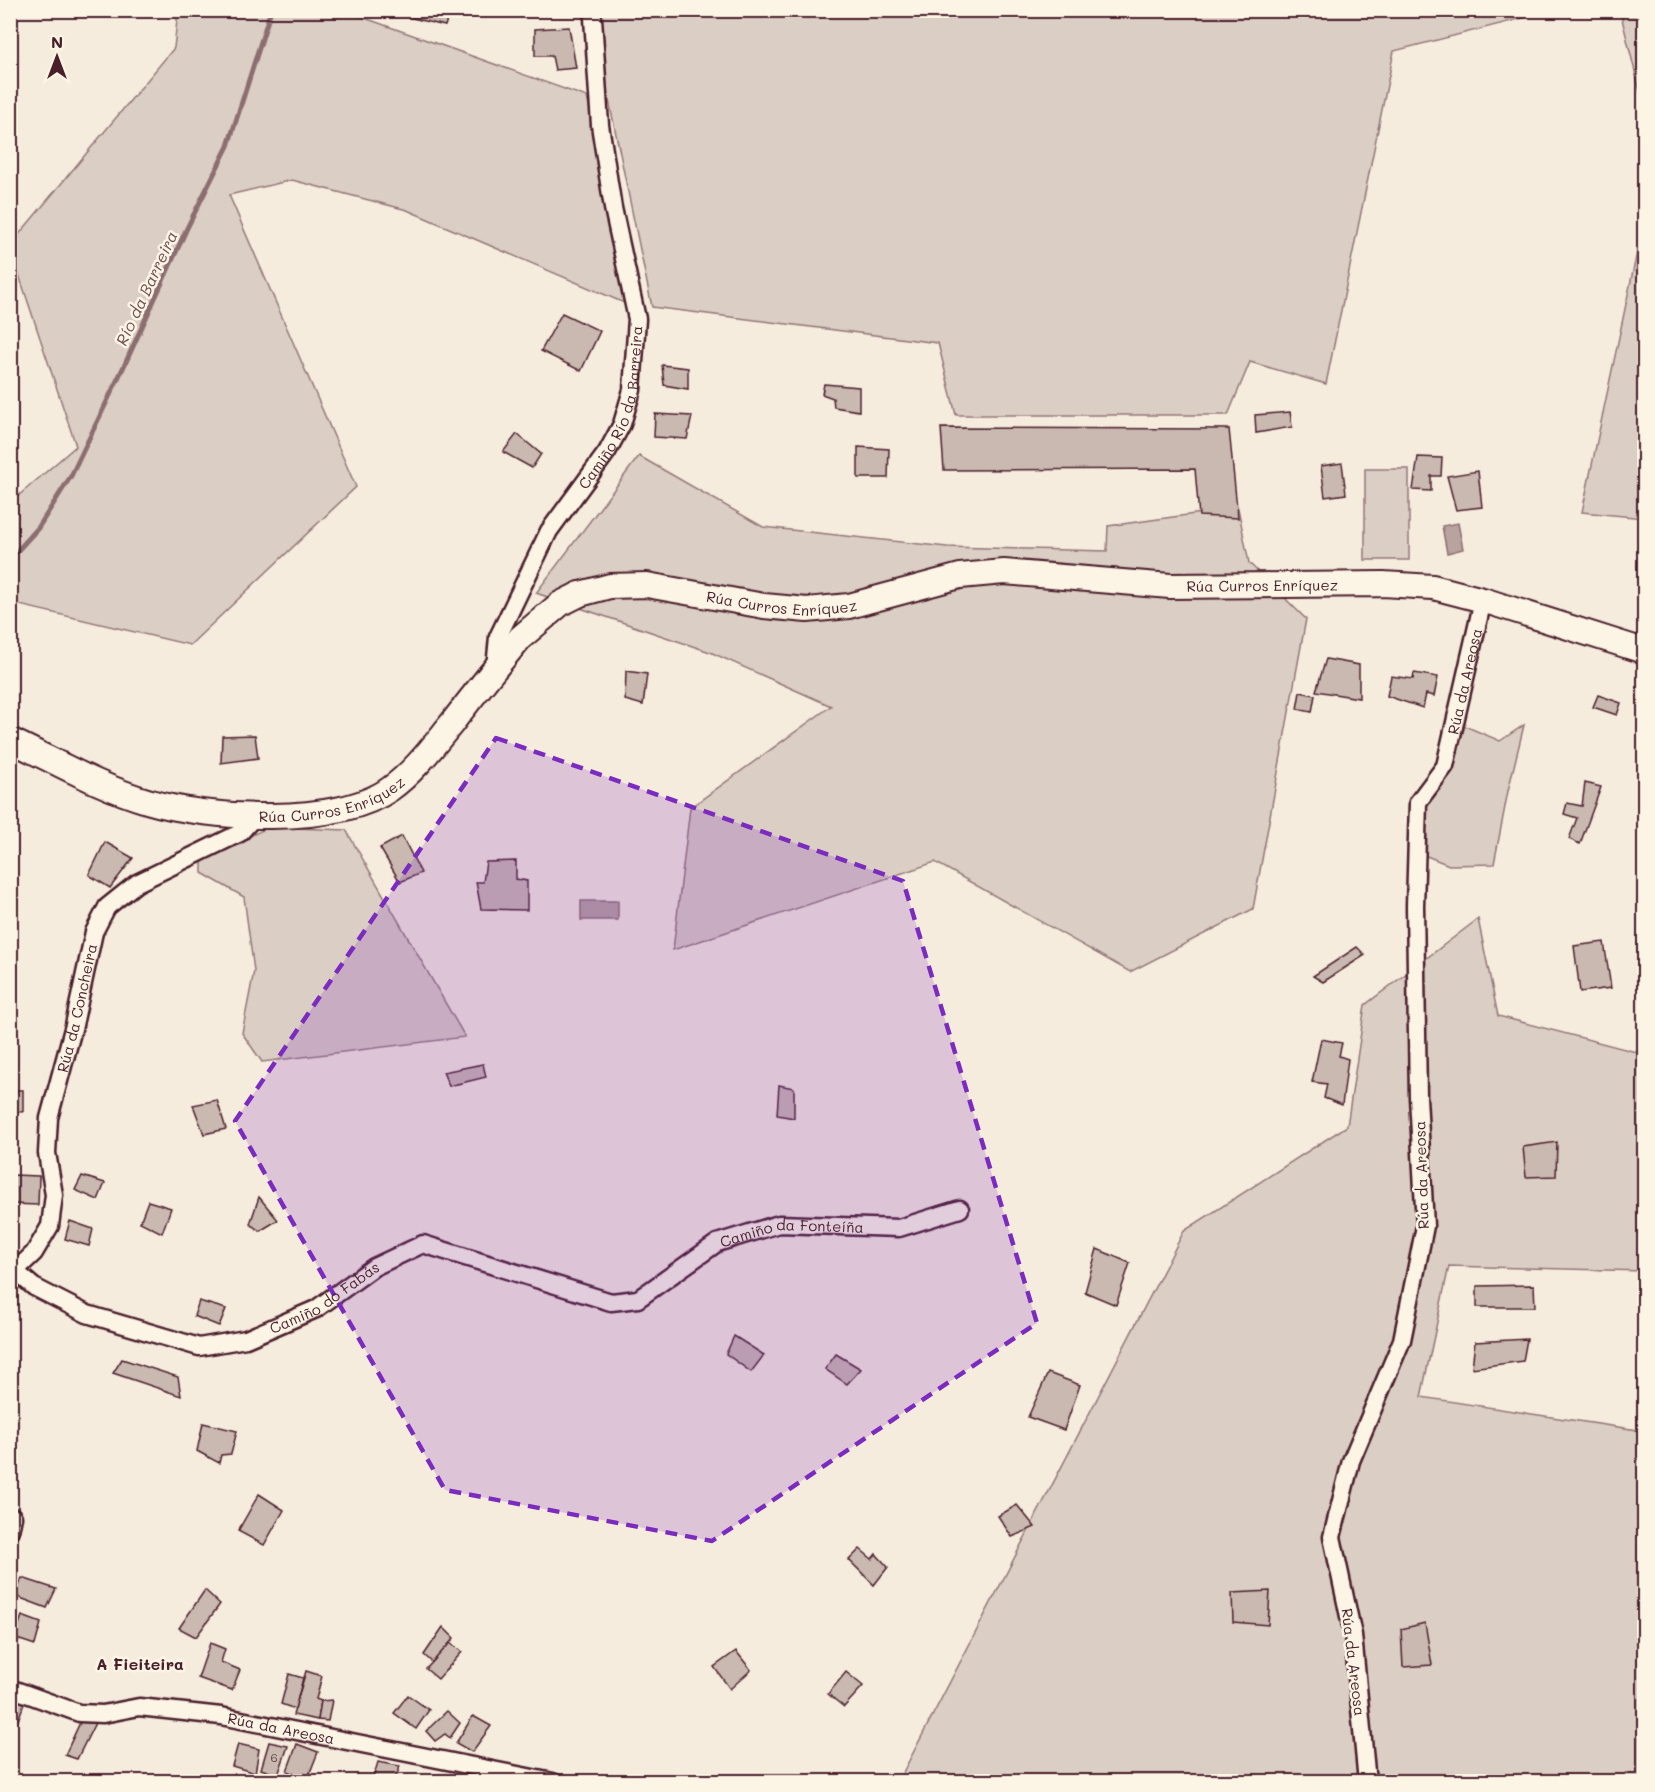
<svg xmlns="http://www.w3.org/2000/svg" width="1655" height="1792" font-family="Mali,sans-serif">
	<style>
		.green { fill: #dbcec4; stroke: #927678; stroke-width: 1.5 }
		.water { fill: #b8a39e; stroke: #8c6e70; stroke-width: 1.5 }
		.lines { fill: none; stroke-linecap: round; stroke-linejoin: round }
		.stream { stroke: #8c6e70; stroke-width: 5 }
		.building { fill: #cab9b1; stroke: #4a1f2b; stroke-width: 1.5 }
		.street-casing { stroke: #4a1f2b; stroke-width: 21 }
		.secondary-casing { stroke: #4a1f2b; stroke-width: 28 }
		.street { stroke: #fcf5e5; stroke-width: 16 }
		.secondary { stroke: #fcf5e5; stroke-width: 24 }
		.marked { fill: #7b2cbf; fill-opacity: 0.2; stroke: #7b2cbf; stroke-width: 4.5; stroke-dasharray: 12 8; stroke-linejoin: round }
		.labels { text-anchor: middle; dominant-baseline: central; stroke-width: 5; stroke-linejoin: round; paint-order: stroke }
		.number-label { font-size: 12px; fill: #6a464c }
		.street-label { font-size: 15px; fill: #4a1f2b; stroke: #fcf5e5 }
		.water-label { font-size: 16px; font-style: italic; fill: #704d53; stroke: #fcf5e5 }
		.neighbourhood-label { font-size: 16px; font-weight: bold; fill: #4a1f2b; stroke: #fcf5e5 }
	</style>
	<rect width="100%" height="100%" fill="#f5ecde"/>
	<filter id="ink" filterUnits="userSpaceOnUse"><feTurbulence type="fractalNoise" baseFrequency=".0167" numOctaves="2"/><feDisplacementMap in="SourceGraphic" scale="12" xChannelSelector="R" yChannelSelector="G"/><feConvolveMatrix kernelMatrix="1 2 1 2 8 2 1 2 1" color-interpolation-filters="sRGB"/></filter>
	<g filter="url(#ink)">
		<g class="green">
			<path d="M1534,10L1535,15L1394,51L1326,384L1250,362L1228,415H956L938,343L652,307L607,91L601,11Z"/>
			<path d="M178,11H345L587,97L629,305L407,210L292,180L229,195L356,487L190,645L11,603L10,503L76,446L11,251V244L174,48Z"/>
			<path d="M1620,11H1644V108Z"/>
			<path d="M1644,219V518L1582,512Z"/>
			<path d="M639,456L763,527L947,547L1107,551L1108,526L1238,508L1249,563L1306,619L1253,909L1130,972L935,862L673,950L690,808L831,706L710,652L536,593Z"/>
			<rect x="1365" y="469" width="44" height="91"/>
			<path d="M1524,725L1508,791L1494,864L1449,865L1424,855L1426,805L1450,771L1465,726L1500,741Z"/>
			<path d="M269,827L346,830L465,1037L262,1062L242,1033L254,971L244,897L202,873V859Z"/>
			<path d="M1478,919L1498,1016L1644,1054V1271L1449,1266L1421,1397L1644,1431V1781L898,1782L1184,1231L1347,1126L1365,1005Z"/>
		</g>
		<g class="water">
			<path d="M1458,523L1463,549L1447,553L1442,526Z"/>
			<rect x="581" y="901" width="37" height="19"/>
		</g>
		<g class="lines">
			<path class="stream" d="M10,559L38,528L71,476L125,364L187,228L228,146L271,10"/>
		</g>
		<g class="building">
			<path d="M401,10H450L445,26L400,15Z"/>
			<path d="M569,27L576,68L555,70L552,56H535V29Z"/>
			<path d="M562,313L600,331L581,371L541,351Z"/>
			<path d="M662,365L688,368V389L664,385Z"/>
			<path d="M824,384L859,387V411L834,407L833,398L822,394Z"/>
			<path d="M1290,412L1292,427L1256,433L1255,415Z"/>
			<path d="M655,414L692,416L687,439L654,437Z"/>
			<path d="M941,428L1229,429L1238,518L1199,516L1195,469L944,470Z"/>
			<path d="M517,434L541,454L532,468L503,452Z"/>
			<path d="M858,447L889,449L888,478H858Z"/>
			<path d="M1418,457L1442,458L1441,476H1431V491L1413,490Z"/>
			<path d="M1342,463L1346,494L1325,497L1321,466Z"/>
			<path d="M1478,471L1482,507L1456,510L1447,476Z"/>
			<path d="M1326,659L1359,665V698L1316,691Z"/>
			<path d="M626,671L647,674L643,705L625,700Z"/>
			<path d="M1414,673L1438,677L1434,696L1426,694L1423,708L1387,696L1391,676L1413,679Z"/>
			<path d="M1300,692L1315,695L1312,712L1297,709Z"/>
			<path d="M1598,695L1621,703L1617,715L1593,707Z"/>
			<path d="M255,735L258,758L221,763L222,736Z"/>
			<path d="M1585,783L1601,787L1580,844L1569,839L1577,818L1564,814L1567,803L1582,806Z"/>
			<path d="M402,836L421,873L400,882L380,848Z"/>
			<path d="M105,842L133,858L110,888L89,875Z"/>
			<path d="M516,861V879L527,881V910L481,909L476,882H483L486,862Z"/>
			<path d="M1604,942L1611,988L1580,992L1574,946Z"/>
			<path d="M1357,947L1365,955L1323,982L1313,976Z"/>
			<path d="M1321,1039L1342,1043L1339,1056L1348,1059L1342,1105L1324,1098L1327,1084L1312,1082Z"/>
			<path d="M483,1064L486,1077L449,1086L443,1072Z"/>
			<path d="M779,1085L794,1088V1118L777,1115Z"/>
			<path d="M10,1090H23V1112L10,1111Z"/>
			<path d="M217,1100L226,1129L204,1134L193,1105Z"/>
			<path d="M1557,1142L1556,1176L1526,1177L1523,1147Z"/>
			<path d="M13,1175L39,1176L38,1205L12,1204Z"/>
			<path d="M82,1176L105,1183L98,1200L75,1190Z"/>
			<path d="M259,1197L278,1220L260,1231L250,1224Z"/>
			<path d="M148,1201L171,1208L162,1233L140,1222Z"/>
			<path d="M70,1221L93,1229L89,1246L65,1239Z"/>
			<path d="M1097,1249L1130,1263L1116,1305L1085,1292Z"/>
			<path d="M1534,1285L1535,1307H1477V1286Z"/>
			<path d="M199,1301L226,1309L219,1326L194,1316Z"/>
			<path d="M734,1336L764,1355L751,1372L726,1354Z"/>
			<path d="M1527,1339L1523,1361L1472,1368L1475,1342Z"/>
			<path d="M836,1354L861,1369L847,1384L825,1369Z"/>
			<path d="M122,1359L178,1377L181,1396L113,1373Z"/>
			<path d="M1048,1373L1080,1385L1064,1430L1028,1417Z"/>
			<path d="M203,1423L237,1431L231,1454L221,1455L219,1463L197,1451Z"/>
			<path d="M259,1494L284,1510L264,1545L238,1531Z"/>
			<path d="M1017,1505L1035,1527L1012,1537L998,1516Z"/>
			<path d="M860,1549L872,1559L876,1554L888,1567L874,1585L849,1560Z"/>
			<path d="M22,1578L56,1589L47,1608L15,1596Z"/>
			<path d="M205,1590L220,1604L196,1637L179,1628Z"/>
			<path d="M1270,1591L1268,1625L1233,1622L1232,1593Z"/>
			<path d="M22,1616L41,1623L35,1645L14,1638Z"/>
			<path d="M1425,1623L1432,1665L1403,1667L1401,1629Z"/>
			<path d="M443,1627L454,1638L433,1663L424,1655Z"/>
			<path d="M210,1643L225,1649L221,1662L240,1670L232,1690L198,1678Z"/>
			<path d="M450,1643L462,1652L438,1679L426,1669Z"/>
			<path d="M736,1651L751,1670L730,1689L714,1667Z"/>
			<path d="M306,1671L322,1676L316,1699L321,1701L318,1720L293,1715Z"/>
			<path d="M846,1672L863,1686L844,1707L828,1694Z"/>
			<path d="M289,1674L303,1678L295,1709L281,1704Z"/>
			<path d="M10,1695L25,1701L17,1723L10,1721Z"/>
			<path d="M408,1695L429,1710L416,1729L394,1713Z"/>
			<path d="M332,1700L328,1721L318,1720L321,1701Z"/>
			<path d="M447,1711L460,1723L450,1738L445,1734L435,1741L426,1731Z"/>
			<path d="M83,1716L96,1721L77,1759L65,1755Z"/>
			<path d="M473,1716L491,1726L472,1752L456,1743Z"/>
			<path d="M269,1742L288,1746L278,1775L261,1769Z"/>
			<path d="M238,1744L259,1749L255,1773L232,1766Z"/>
			<path d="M297,1744L318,1752L307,1780L287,1771Z"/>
			<path d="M378,1762L400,1766L394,1782H372Z"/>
			<path d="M407,1776L427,1779L405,1782Z"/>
		</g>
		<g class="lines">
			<defs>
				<g id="street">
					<path id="s1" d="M495,668L498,637L549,531L607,452L622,424L632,390L637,319L613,208L600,125L593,18"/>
					<path id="s2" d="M10,1271H15L34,1253L50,1226L54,1195L47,1153L49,1118L74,1025L94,932L107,907L137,883L240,833L256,815"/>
					<path id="s3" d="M15,1271L34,1287L87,1314L199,1347L246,1339L316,1309L374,1267L423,1244L611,1302L638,1299L717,1243L779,1224L899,1228L960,1209"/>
					<path d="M10,1531L13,1517"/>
					<path id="s4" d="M10,1688L79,1713L103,1714L139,1707L221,1716L553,1782"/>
					<path id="s5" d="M1367,1782L1353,1635L1332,1537L1351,1461L1402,1340L1425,1226L1418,1097L1415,906L1418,802L1445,766L1483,600"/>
				</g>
				<g id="secondary">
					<path id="s6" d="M10,740C55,761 99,787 147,801C207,819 338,827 390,789C415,771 433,746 452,723C474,694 497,666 520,638L560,604L580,594L610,586L647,585L764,606L807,610L849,606L960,576L1004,572L1170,586L1383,584L1433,587L1483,600L1644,651"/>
				</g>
			</defs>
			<use href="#street" class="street-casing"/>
			<use href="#secondary" class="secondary-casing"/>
			<use href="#street" class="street"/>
			<use href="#secondary" class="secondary"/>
		</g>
	</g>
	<path class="marked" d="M496,738L903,881L1037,1323L712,1541L445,1490L235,1121Z"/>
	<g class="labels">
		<g class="number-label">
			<text x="274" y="1757">6</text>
		</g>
		<g class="street-label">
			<text stroke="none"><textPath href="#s1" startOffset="291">Camiño Río da Barreira</textPath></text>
			<text stroke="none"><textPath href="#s6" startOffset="1364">Rúa Curros Enríquez</textPath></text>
			<text stroke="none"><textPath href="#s6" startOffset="878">Rúa Curros Enríquez</textPath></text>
			<text stroke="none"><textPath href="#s5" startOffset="1130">Rúa da Areosa</textPath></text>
			<text stroke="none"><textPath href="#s6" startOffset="339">Rúa Curros Enríquez</textPath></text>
			<text stroke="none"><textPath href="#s2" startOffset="285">Rúa da Concheira</textPath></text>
			<text transform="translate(1421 1175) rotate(-92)">Rúa da Areosa</text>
			<text stroke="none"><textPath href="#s3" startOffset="848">Camiño da Fonteíña</textPath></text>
			<text stroke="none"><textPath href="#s3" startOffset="338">Camiño do Fabás</textPath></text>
			<text transform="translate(1354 1662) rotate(83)">Rúa da Areosa</text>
			<text stroke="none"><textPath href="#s4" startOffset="278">Rúa da Areosa</textPath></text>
		</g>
		<g class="water-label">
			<text transform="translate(146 288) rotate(-65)">Río da Barreira</text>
		</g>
		<g class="neighbourhood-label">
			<text x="140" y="1663">A Fieiteira</text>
		</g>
	</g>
	<rect width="1655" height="1792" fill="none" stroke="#fcf5e5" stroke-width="36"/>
	<rect x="18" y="18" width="1619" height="1756" fill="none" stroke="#4a1f2b" stroke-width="2" filter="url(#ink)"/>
	<g transform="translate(57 57)" stroke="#fcf5e5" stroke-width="4.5" paint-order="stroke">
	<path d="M0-4.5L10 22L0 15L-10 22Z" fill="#4a1f2b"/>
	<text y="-9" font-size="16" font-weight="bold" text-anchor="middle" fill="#4a1f2b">N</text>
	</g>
</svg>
